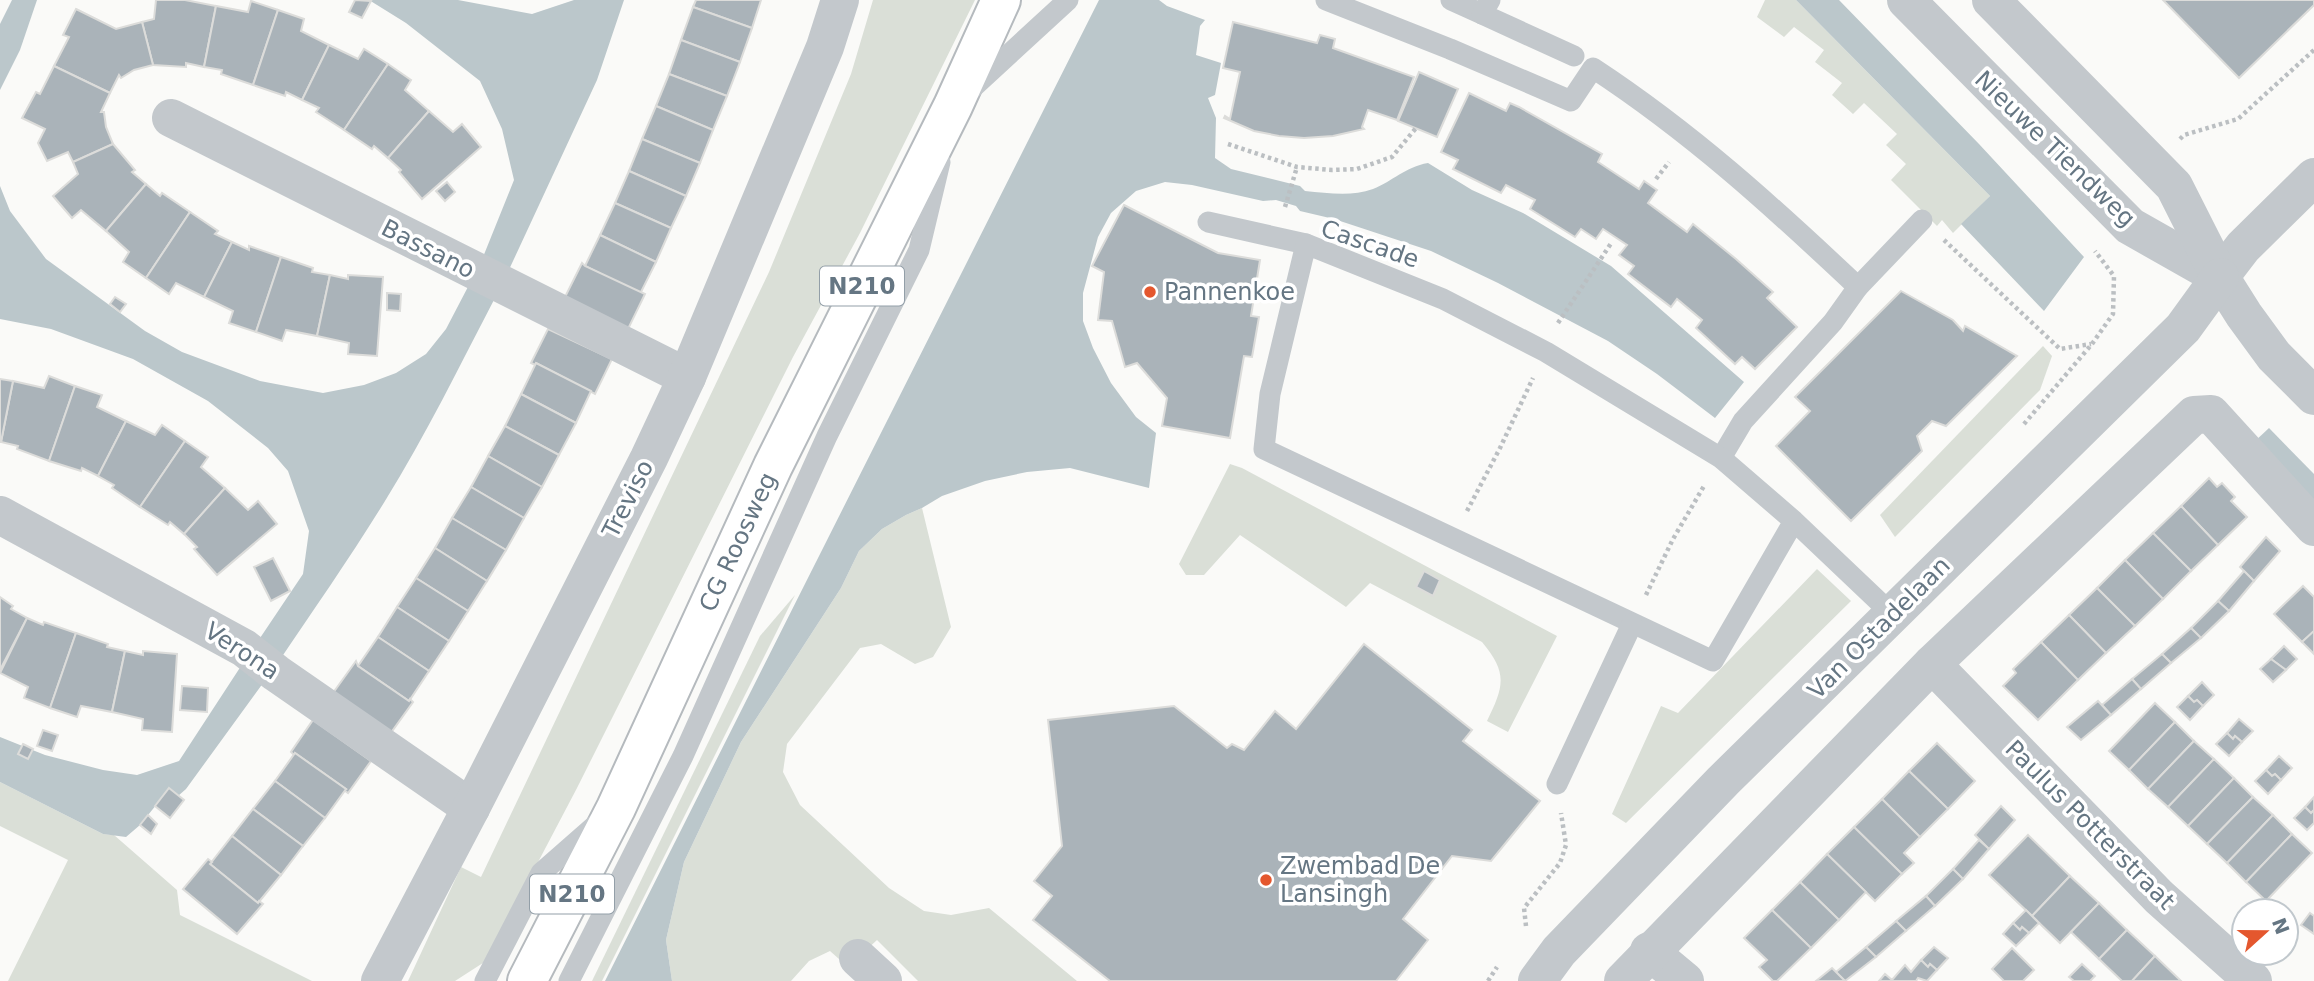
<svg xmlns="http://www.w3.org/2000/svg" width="2314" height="981" font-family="'DejaVu Sans',sans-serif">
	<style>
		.green { fill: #dadfd7 }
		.water { fill: #bbc7cb }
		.building { fill: #aab3b9; stroke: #dcdcda; stroke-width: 2 }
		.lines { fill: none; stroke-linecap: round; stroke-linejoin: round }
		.primary-casing { stroke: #b5babe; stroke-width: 42 }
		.path { stroke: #bbbfc2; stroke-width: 4.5; stroke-dasharray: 3.5 3.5; stroke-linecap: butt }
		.service { stroke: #c3c8cc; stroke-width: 21 }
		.minor { stroke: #c3c8cc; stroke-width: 38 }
		.tertiary { stroke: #c3c8cc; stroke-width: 38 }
		.primary { stroke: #fff; stroke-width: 38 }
		.poi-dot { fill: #e4572e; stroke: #fff; stroke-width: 2.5 }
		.labels { text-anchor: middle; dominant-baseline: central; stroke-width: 7; stroke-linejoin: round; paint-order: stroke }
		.shield { fill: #fff; stroke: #939fa8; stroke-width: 2 }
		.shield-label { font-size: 23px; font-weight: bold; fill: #657683 }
		.street-label { font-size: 24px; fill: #657683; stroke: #fff }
		.poi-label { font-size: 24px; fill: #657683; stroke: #fff; text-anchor: start }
	</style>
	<rect width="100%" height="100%" fill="#fafaf8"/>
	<g class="green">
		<path d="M873,0H975L860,233L793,357L577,788L486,961L455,981H408L461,867L481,877L769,272L851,74Z"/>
		<path d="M1765,0H1796L1990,196L1953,233L1942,220L1937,226L1891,180L1906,164L1886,145L1897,134L1864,103L1853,114L1832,95L1842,83L1815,62L1824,50L1794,27L1784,37L1757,17Z"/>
		<path d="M2043,346L2052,356L2040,390L1895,537L1880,515Z"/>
		<path d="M1230,464L1242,468L1557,636L1508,732L1487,721C1504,686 1508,673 1482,642L1370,583L1346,607L1240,535L1204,575H1186L1179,564Z"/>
		<path d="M922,508L951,627L933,657L915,664L881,644L860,648L787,744L783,772L800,805L889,888L924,911L951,915L989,908L1077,981H918L877,940L848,967L830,951L809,961L791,981H672L666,940L684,862L741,742L841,588L859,551L882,529L906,515Z"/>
		<path d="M1817,569L1851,601L1626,823L1612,814L1661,706L1678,713Z"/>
		<path d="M795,595L602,981H592L760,636Z"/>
		<path d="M0,782L103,834L114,835L177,890L180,915L312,981H8L68,860L0,826Z"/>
	</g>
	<g class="water">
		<path d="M12,0H37L20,50L0,90V24Z"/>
		<path d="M369,0H458L532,14L574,0H624L597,80L507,274L481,262L514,180L502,129L480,81L406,23Z"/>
		<path d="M1099,0H1159L1167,6L1205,20L1200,26L1196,55L1221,63L1215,95L1208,98L1216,118L1215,158L1231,169L1300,186L1305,191C1328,193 1351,197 1373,189C1393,181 1405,167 1428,163L1472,190L1523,213L1611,266L1744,382L1715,418L1657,374L1608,341L1498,283L1431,251L1334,219L1300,211L1296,206L1276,200L1263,201L1192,185L1165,182L1136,191L1111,213L1098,237L1083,293V321L1093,348L1111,383L1136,417L1156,433L1149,488L1070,468L1027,472L985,481L942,496L922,508L906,515L882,529L859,551L841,588L741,742L684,862L666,940L672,981H605Z"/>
		<path d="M1796,0H1839L1979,144L2084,257L2044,311L1961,224L1990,196Z"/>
		<path d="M0,186L10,211L46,259L145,331L182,352L260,381L323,393L364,385L396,373L426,354L446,329L470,283L496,296C460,365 426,435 385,501C351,556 315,608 279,661L256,644L303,574L309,531L288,471L268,448L208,401L133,359L51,329L0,319Z"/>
		<path d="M2269,428L2314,474V506L2253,443Z"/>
		<path d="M243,663L266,679L186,789L178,796L169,789L140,825L126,837L103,834L0,782V737L45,755L103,770L137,775L179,761Z"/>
	</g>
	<g class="building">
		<path d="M156,0H185L216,6L204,67L186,63V67L153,65L142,22L154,19Z"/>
		<path d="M355,0L371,1L362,18L349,12Z"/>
		<path d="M696,0H761L752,28L693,7Z"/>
		<path d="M2163,0H2314V5L2239,78Z"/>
		<path d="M251,1L278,10L253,85L221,74L222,70L204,67L216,6L248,12Z"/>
		<path d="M693,7L752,28L740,62L681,40Z"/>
		<path d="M76,9L116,29L142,22L153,65L134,70L121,78L119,75L110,93L54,66L69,37L63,35Z"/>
		<path d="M278,10L304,19L301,31L329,45L302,100L286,92L285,96L253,85Z"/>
		<path d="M1233,22L1317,43L1320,35L1335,39L1333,48L1414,77L1397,120L1368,110L1362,127L1364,129L1333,136L1304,138L1279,136L1254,131L1224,118L1225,116L1230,119L1240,72L1223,68Z"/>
		<path d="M681,40L740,62L727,96L669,74Z"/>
		<path d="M329,45L358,59L364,49L388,64L344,130L316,112L319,108L302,100Z"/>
		<path d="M388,64L411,80L405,90L429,111L388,158L374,146L372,149L344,130Z"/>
		<path d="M54,66L110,93L101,112H104L106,127L113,144L73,162L68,152L47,161L38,143L45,129L22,118L36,92L40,94Z"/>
		<path d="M1419,72L1458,89L1437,137L1398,121Z"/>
		<path d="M669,74L727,96L713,130L656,106Z"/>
		<path d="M1469,93L1506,111L1510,103L1519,107L1602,154L1598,162L1639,189L1644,181L1657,190L1648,203L1687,232L1693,224L1736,259L1773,292L1767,298L1797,327L1755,369L1742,357L1735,364L1696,328L1702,320L1677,299L1671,307L1628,274L1634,266L1619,255L1627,245L1603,229L1596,239L1581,229L1575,237L1530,209L1535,200L1506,185L1501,193L1453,169L1458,160L1441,152Z"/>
		<path d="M656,106L713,130L700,163L642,139Z"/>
		<path d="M429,111L453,132L462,124L481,147L422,199L399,172L401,170L388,158Z"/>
		<path d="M642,139L700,163L686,196L629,171Z"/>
		<path d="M113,144L135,170L132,172L146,184L106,231L81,210L72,218L53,196L78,174L73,162Z"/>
		<path d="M629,171L686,196L671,228L615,203Z"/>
		<path d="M447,182L455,192L445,201L436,191Z"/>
		<path d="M146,184L160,196L162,193L190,212L146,278L123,262L129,252L106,231Z"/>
		<path d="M615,203L671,228L656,262L600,235Z"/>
		<path d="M1124,205L1218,253L1260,260L1251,316L1259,317L1252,357L1244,356L1230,438L1162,426L1167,398L1137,363L1125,367L1112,321L1098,320L1104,272L1092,266Z"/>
		<path d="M190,212L218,231L215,234L232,242L204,297L176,283L169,294L146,278Z"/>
		<path d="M600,235L656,262L640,294L585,266Z"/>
		<path d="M232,242L249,250V246L281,257L256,332L229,323L233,311L204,297Z"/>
		<path d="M281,257L313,268L312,272L330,275L317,336L286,330L282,341L256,332Z"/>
		<path d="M582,263L585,266L645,294L628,329L565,297Z"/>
		<path d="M330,275L348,279V275L383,277L377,356L348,354L349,343L317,336Z"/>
		<path d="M1901,291L1953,320L1963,331L1965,326L2017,356L1946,426L1932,421L1917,436L1922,451L1851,521L1776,446L1810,411L1795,397Z"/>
		<path d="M387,293L401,294L400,311L387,310Z"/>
		<path d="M115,297L126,304L120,312L110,304Z"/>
		<path d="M548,329L612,359L595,394L536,363L535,365L531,363Z"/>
		<path d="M536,363L591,391L576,423L521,394Z"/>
		<path d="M49,376L75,386L49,461L17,449L18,446L1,442L13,381L44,388Z"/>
		<path d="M0,379L13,381L1,442H0Z"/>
		<path d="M75,386L102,395L97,407L126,421L98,476L82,468L81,471L49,461Z"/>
		<path d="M521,394L576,423L559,455L505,426Z"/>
		<path d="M126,421L155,435L162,425L185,441L140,507L112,488L114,485L98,476Z"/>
		<path d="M505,426L559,455L542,487L488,456Z"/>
		<path d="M185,441L208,457L201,467L225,488L184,534L170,522L168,525L140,507Z"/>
		<path d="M488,456L542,487L524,518L471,487Z"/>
		<path d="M2209,478L2217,487L2222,483L2235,497L2231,501L2247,517L2218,545L2181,506Z"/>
		<path d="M471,487L524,518L506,550L452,518Z"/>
		<path d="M225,488L248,510L258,501L277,524L217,575L194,549L197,547L184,534Z"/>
		<path d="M2181,506L2218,545L2191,571L2153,533Z"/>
		<path d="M452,518L506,550L487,581L435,548Z"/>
		<path d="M2153,533L2191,571L2163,599L2125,560Z"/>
		<path d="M2266,537L2280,551L2254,581L2240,567Z"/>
		<path d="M435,548L487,581L468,611L416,578Z"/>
		<path d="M273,558L290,591L271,601L254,567Z"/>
		<path d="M2125,560L2163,599L2135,626L2097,588Z"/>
		<path d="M1424,571L1440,580L1433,596L1416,587Z"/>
		<path d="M2244,571L2254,581L2229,611L2218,601Z"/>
		<path d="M416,578L468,611L449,641L397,607Z"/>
		<path d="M2303,586L2314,597V631L2302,642L2274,614Z"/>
		<path d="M2097,588L2135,626L2106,653L2069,615Z"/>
		<path d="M0,597L13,606L11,609L27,618L0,670Z"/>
		<path d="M2218,601L2229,611L2201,638L2191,628Z"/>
		<path d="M397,607L449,641L429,671L378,637Z"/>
		<path d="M2069,615L2106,653L2078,680L2041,642Z"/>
		<path d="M27,618L43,625L44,622L76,633L50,708L24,698L28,687L0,673Z"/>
		<path d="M2191,628L2201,638L2171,663L2162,654Z"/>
		<path d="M2314,631V654L2302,642Z"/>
		<path d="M76,633L108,644L107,647L125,651L112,712L81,706L77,717L50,708Z"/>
		<path d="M378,637L429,671L409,701L358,666Z"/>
		<path d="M2041,642L2078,680L2038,720L2003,686L2016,673L2013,669Z"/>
		<path d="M1364,644L1472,730L1463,741L1540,801L1491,861L1452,856L1403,919L1428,940L1396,981H1110L1033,920L1052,896L1034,881L1062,846L1048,720L1174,706L1227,748L1232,744L1244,750L1275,711L1296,729Z"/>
		<path d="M2284,646L2297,659L2286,670L2271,659Z"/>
		<path d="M125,651L143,655V651L177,654L172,732L142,730L143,719L112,712Z"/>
		<path d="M2162,654L2171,663L2141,689L2132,679Z"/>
		<path d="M2271,659L2286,670L2273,682L2260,669Z"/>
		<path d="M356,661L358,666L409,701L410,699L413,702L390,734L333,693Z"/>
		<path d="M2132,679L2141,689L2111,715L2102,705Z"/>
		<path d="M2202,682L2214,695L2203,706L2197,700L2194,702L2188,696Z"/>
		<path d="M182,686L208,688L207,712L180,710Z"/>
		<path d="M2188,696L2194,702L2197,700L2203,706L2190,720L2177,707Z"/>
		<path d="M2098,701L2111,715L2081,740L2067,727Z"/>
		<path d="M2155,703L2175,722L2129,770L2109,751Z"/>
		<path d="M2239,719L2253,731L2242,742L2235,736L2233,739L2227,733Z"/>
		<path d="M313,720L371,761L348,793L344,790L346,789L295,753L294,755L291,752Z"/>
		<path d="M2175,722L2194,741L2148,789L2129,770Z"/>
		<path d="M43,730L58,735L52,751L37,746Z"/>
		<path d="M2227,733L2233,739L2235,736L2242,742L2229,756L2216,744Z"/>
		<path d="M2194,741L2214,759L2168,807L2148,789Z"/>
		<path d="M1937,743L1975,781L1948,809L1909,771Z"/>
		<path d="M23,744L33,749L28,759L18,754Z"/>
		<path d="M295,753L346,789L325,818L275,781Z"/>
		<path d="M2279,756L2292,768L2281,780L2275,774L2272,776L2266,770Z"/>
		<path d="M2214,759L2234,778L2188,826L2168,807Z"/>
		<path d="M2266,770L2272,776L2275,774L2281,780L2268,794L2255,781Z"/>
		<path d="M1909,771L1948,809L1920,837L1882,799Z"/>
		<path d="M2234,778L2253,797L2207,844L2188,826Z"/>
		<path d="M275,781L325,818L303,846L253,809Z"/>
		<path d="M169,788L184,800L170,818L155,806Z"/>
		<path d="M2253,797L2273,815L2227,863L2207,844Z"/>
		<path d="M2314,797V810L2311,813L2305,807Z"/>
		<path d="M1882,799L1920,837L1904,853L1914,863L1902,874L1854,827Z"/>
		<path d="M2001,806L2015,820L1989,849L1975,835Z"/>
		<path d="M2305,807L2311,813L2314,810V823L2307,830L2294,818Z"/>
		<path d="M253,809L303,846L281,875L232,836Z"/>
		<path d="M148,815L157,824L151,834L140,825Z"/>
		<path d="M2273,815L2292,834L2246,882L2227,863Z"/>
		<path d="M1854,827L1902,874L1875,901L1827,854Z"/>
		<path d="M2292,834L2312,853L2266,901L2246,882Z"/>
		<path d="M2028,835L2070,876L2032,916L1989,875Z"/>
		<path d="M232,836L281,875L258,903L210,864Z"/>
		<path d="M1979,840L1989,849L1963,879L1953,869Z"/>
		<path d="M1827,854L1866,892L1839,920L1800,882Z"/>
		<path d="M208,859L212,862L210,864L258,903L259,901L263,904L237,934L183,889Z"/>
		<path d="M1953,869L1963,879L1935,906L1926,896Z"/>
		<path d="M2070,876L2099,903L2060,943L2032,916Z"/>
		<path d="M1800,882L1839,920L1811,948L1772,910Z"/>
		<path d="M1926,896L1935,906L1906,931L1896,921Z"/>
		<path d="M2099,903L2127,930L2099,959L2071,932Z"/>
		<path d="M1772,910L1811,948L1777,981H1773L1759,967L1767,960L1744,938Z"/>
		<path d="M2026,910L2039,923L2029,933L2022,927L2020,930L2013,923Z"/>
		<path d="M2310,913L2314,916V934L2301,925Z"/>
		<path d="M1896,921L1906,931L1876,957L1866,947Z"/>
		<path d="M2013,923L2020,930L2022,927L2029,933L2016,946L2003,934Z"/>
		<path d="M2127,930L2155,956L2132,981H2122L2099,959Z"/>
		<path d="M1866,947L1876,957L1845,981L1836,972Z"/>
		<path d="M1934,947L1948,958L1937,970L1930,964L1928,967L1921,960Z"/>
		<path d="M2012,948L2034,970L2023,981H2004L1992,969Z"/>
		<path d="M2155,956L2181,981H2132Z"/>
		<path d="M1921,960L1928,967L1930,964L1937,970L1927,981L1918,978L1916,981H1879L1885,974L1892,980L1905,965L1911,972Z"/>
		<path d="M2082,964L2095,976L2090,981H2074L2069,977Z"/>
		<path d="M1832,968L1845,981H1816Z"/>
	</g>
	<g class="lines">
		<defs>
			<path id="primary" d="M527,981L616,808L773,466L953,106L1001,0"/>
		</defs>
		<use href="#primary" class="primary-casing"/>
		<g class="path">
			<path d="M2180,139L2184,135L2238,119L2314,50"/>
			<path d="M1228,144L1297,167L1332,170L1357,169L1392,157L1416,128"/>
			<path d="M1656,179L1669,162"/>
			<path d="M1285,207L1297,167"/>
			<path d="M1944,240L2060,349L2091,344"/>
			<path d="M1558,323L1612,242"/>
			<path d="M2024,424L2092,344L2113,314L2114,276L2095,251"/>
			<path d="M1467,511L1500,448L1533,378"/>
			<path d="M1646,595L1673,539L1704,486"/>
			<path d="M1526,926L1524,908L1560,863L1566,845L1561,813"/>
			<path d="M1488,981L1497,967"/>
		</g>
		<g class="service">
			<path d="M1326,0L1450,49L1571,101L1593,68C1692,133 1772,206 1858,287"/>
			<path d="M1451,0L1482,14"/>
			<path d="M1490,0L1482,14L1574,56"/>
			<path d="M968,92L1068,0"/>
			<path d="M1208,222L1306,244"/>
			<path d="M1721,458L1743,421L1833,322L1858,287L1922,220"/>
			<path d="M1794,521L1713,661L1264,449L1270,394L1306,244L1443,299L1546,352L1721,458L1794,521L1893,615"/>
			<path d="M1557,784L1632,624"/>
			<path d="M485,981L541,873L598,823"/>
			<path d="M569,981L683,756L827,436L919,250L940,162"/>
		</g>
		<g class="minor">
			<path d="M171,118L687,377"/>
			<path d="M2220,277L2243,247L2314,177"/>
			<path d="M0,515L244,648L276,673L471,808"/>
			<path d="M1932,664L2159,897L2253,981"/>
			<path d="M1649,951L1685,981"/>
			<path d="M858,958L883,981"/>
			<path d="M380,981L471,808L649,458L687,377L825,47L840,0"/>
			<path d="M1623,981L1932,664L2194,415L2211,414L2314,527"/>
		</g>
		<g class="tertiary">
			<path d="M1906,0L2130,226L2220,277"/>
			<path d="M1991,0L2174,186L2220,277L2244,315L2274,356L2314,396"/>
			<path d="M1537,981L1559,951L1723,781L2183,328L2220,277"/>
		</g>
		<use href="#primary" class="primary"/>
	</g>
	<g class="poi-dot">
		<circle cx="1150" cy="292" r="7"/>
		<circle cx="1266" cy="880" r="7"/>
	</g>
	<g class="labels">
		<g class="shield">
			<rect x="820" y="266.5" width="84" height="39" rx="5"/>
			<rect x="530" y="874.5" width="84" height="39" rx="5"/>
		</g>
		<g class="shield-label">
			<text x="862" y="286">N210</text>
			<text x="572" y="894">N210</text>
		</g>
		<g class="street-label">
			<text transform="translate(2055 149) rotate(44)">Nieuwe Tiendweg</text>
			<text transform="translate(1370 244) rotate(19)">Cascade</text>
			<text transform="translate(428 249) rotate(27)">Bassano</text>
			<text transform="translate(628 499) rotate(-63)">Treviso</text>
			<text transform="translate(738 542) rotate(-65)">CG Roosweg</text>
			<text transform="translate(1879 628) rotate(-45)">Van Ostadelaan</text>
			<text transform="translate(242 651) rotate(33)">Verona</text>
			<text transform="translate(2090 825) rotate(45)">Paulus Potterstraat</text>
		</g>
		<g class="poi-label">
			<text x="1164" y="292">Pannenkoe</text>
			<text x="1280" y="866">Zwembad De<tspan x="1280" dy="28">Lansingh</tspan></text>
		</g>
	</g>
	<g transform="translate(2265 932) rotate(69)"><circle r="33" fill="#ffffff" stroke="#c1c8cd" stroke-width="2"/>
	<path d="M0-5L12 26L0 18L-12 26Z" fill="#e4572e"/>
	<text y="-10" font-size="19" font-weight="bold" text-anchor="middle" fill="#657683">N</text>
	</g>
</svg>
